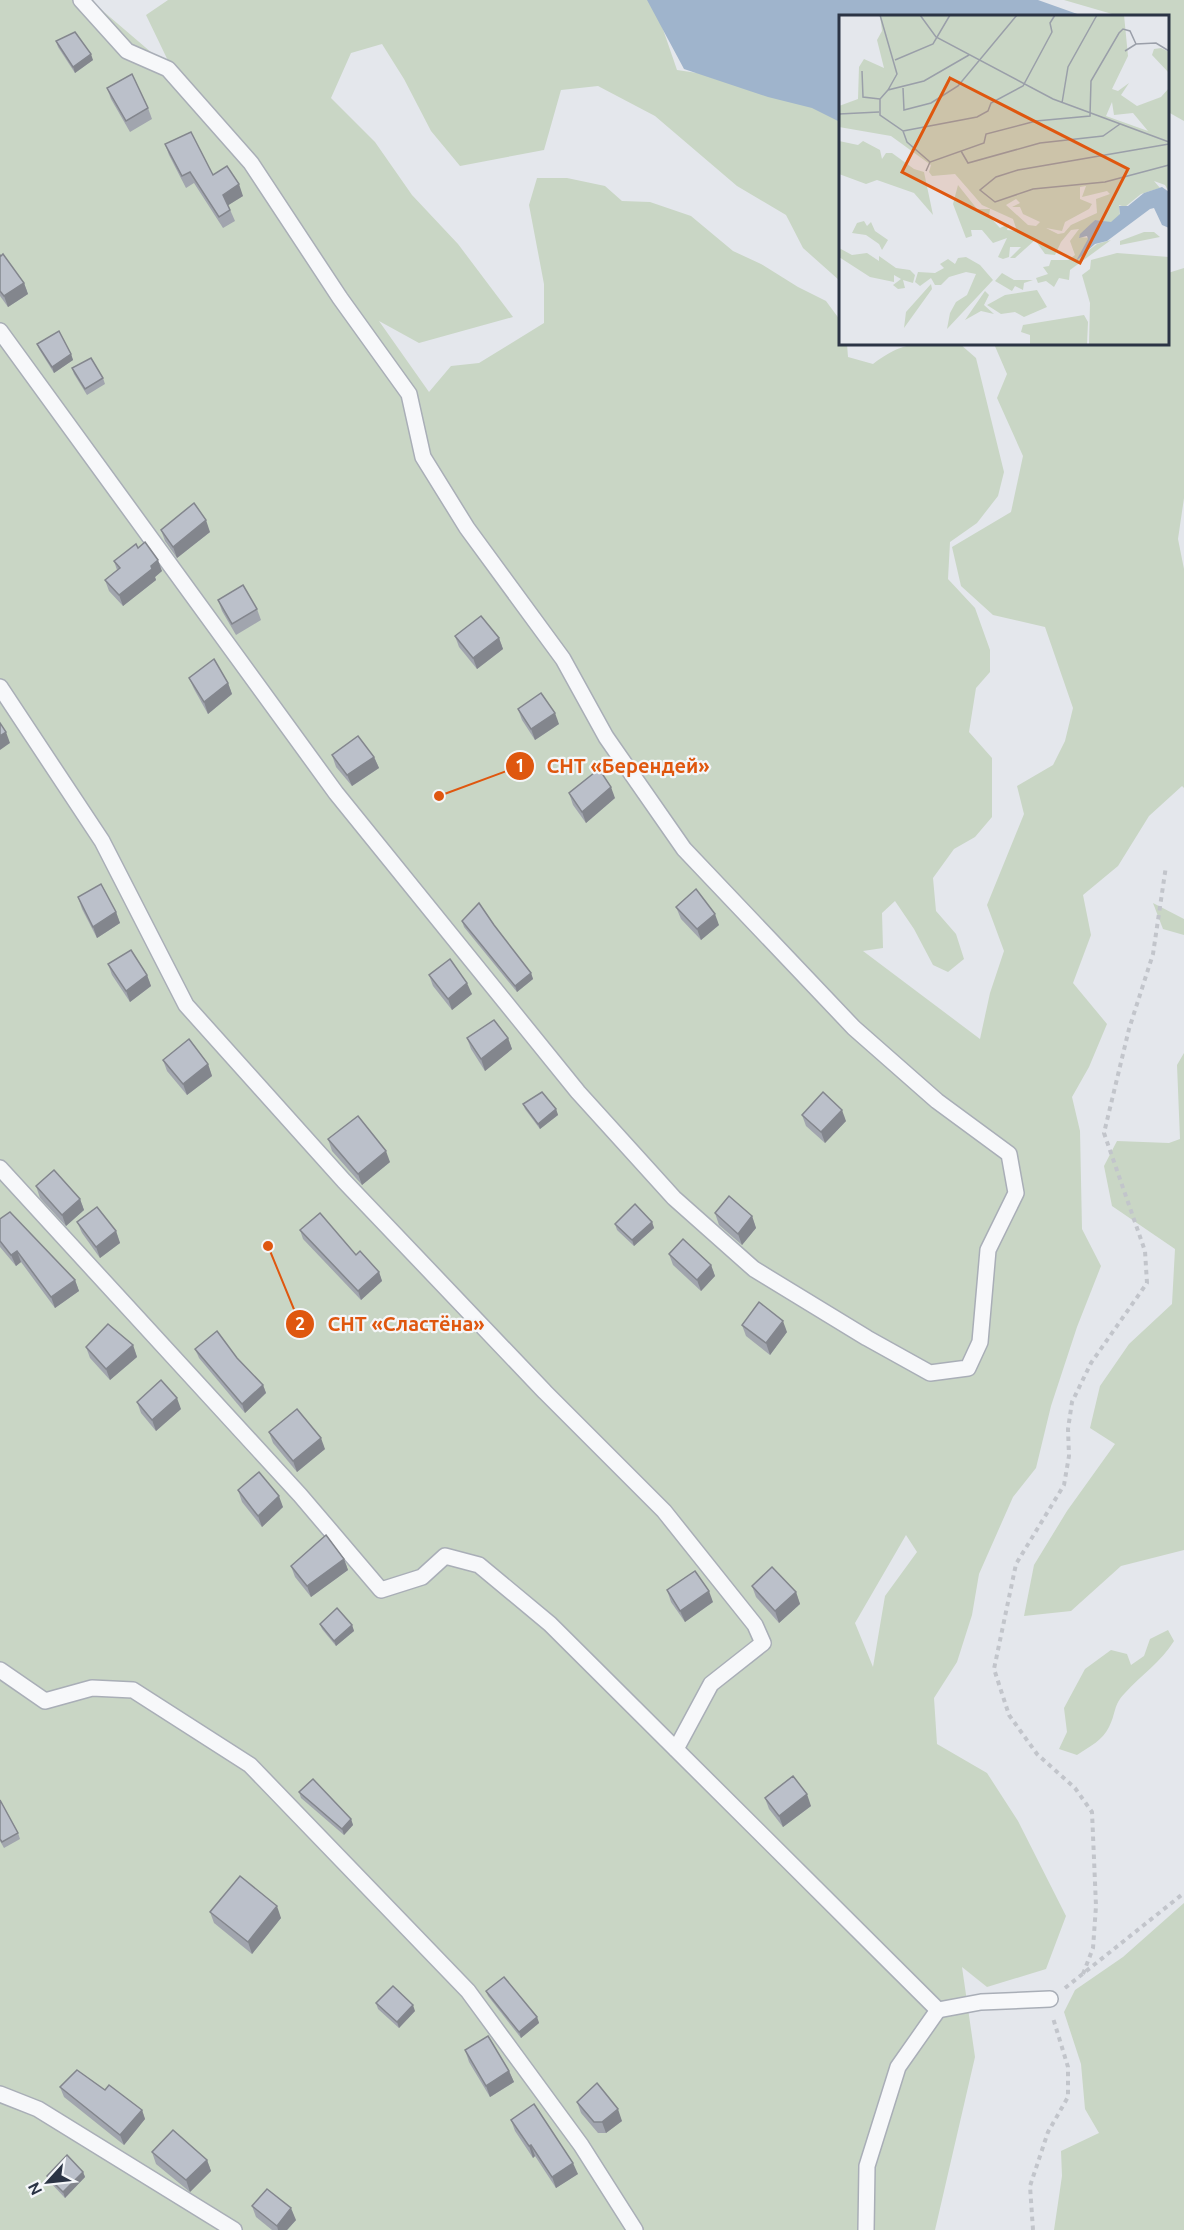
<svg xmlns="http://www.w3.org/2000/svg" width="1184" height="2230" font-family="Ubuntu,sans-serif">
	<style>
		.green { fill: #c9d6c5; fill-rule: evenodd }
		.water { fill: #9fb4cc }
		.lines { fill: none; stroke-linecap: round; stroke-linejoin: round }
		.service-casing { stroke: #a9aeb7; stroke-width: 18 }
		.path { stroke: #c2c5cb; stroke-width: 4; stroke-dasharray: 4.5 4.5; stroke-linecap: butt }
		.service { stroke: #f7f8fa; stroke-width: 15 }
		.wall { fill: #a1a5ae }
		.shaded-wall { fill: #83868d }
		.building { fill: #bbc0ca; stroke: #83868d; stroke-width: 1.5 }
		.inset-road { fill: none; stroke: #9a9fa9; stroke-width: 1.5 }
		.view { fill: #df570f; fill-opacity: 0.15; stroke: #df570f; stroke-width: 3 }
		.inset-edge { fill: none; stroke: #2b3445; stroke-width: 3 }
		.leader { fill: none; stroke: #df570f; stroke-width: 2 }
		.callout-dot { fill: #df570f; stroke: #f4f6f9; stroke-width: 2 }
		.mark-label { font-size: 18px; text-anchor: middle; font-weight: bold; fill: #fff }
		.callout-label { font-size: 20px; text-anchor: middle; font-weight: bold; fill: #df570f; stroke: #f4f6f9; stroke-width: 4.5; stroke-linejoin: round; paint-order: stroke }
	</style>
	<rect width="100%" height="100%" fill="#e4e7ec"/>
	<g class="green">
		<path d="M0,0H90L173,71L146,15L168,0H653L677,70L773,84L840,112V281L803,248L786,215L737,186L655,116L598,86L561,90L544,150L460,166L431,131L404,79L382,44L351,53L331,98L375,142L412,195L458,244L513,317L419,343L379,321L429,392L451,366L479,363L544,323V284L529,205L537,178H567L605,186L622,201L650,202L691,216L733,251L761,264L798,287L826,301L840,320V344H847L848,357L873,364C906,339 920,344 960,344L976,358L1004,472L998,496L977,523L950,542L948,579L975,608L990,650V672L976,688L969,732L992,758V817L975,837L954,849L933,878L936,911L956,934L964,959L948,972L933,965L914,929L895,901L882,913L883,948L863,951L980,1039L990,993L1004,951L987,905L1024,814L1017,786L1053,765L1065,741L1073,708L1045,627L993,615L961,586L952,547L1011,512L1023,456L997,398L1007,374L994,344H1168V273L1184,268V498L1178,539L1184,569V788L1182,786L1149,816L1118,866L1083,895L1091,935L1073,983L1107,1024L1089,1067L1072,1097L1080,1131L1082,1229L1101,1266L1077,1327L1051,1406L1036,1468L1013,1497L979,1574L972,1615L957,1662L934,1698L937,1744L987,1773L1018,1821L1066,1916L1046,1969L987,1987L962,1967L975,2057L935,2230H0ZM906,1535L917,1552L885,1596L873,1667L855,1623Z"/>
		<path d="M1064,0H1184V121L1168,112V16H1119Z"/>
		<path d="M1153,903L1184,919V935L1163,929Z"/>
		<path d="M1184,1053V1550L1121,1566L1071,1611L1024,1616L1034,1565L1067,1511L1115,1444L1090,1428L1100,1386L1129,1344L1172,1304L1175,1249L1112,1206L1104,1166L1117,1141L1169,1143L1180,1139L1177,1065Z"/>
		<path d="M1168,1630L1174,1641C1161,1662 1141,1675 1125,1693C1113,1705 1116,1714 1109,1727C1103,1740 1089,1747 1077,1755L1059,1749L1067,1732L1064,1708L1085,1669L1111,1650L1127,1654L1131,1665L1144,1656L1150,1639Z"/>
		<path d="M1184,1903V2230H1054L1062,2176L1061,2151L1099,2133L1085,2109L1081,2064L1064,2012L1075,1990L1123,1957Z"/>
	</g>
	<path class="water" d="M647,0H1038L1083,16H840V122L812,108L768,97L684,69Z"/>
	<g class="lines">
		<defs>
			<g id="service">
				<path d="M0,331L336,793L578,1092L674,1198L754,1269L867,1338L930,1373L968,1368L980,1342L988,1250L1016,1193L1009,1154L937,1101L854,1028L684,849L606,737L563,659L467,528L423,457L409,394L340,298L251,163L168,69L127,51L81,0"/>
				<path d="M0,687L102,841L186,1005L344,1181L545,1392L664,1511L755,1625L763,1643L711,1684L676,1749"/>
				<path d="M0,1168L300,1495L381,1590L422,1577L445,1556L479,1565L550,1624L938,2010L981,2002L1050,1999"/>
				<path d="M0,1670L45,1701L92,1688L133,1690L250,1765L468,1991L581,2145L635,2230"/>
				<path d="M0,2094L38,2109L234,2230"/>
				<path d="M866,2230L867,2166L898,2067L938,2010"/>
			</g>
		</defs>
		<use href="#service" class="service-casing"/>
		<g class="path">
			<path d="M1083,1974L1093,1948L1096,1906L1092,1812L1075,1788L1037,1754L1009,1715L994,1669L1016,1564L1064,1485L1069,1456L1068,1429L1072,1402L1091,1363L1147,1283L1145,1251L1104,1133L1129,1029L1153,954L1166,866"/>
			<path d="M1065,1988L1184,1893"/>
			<path d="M1033,2230L1030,2186L1048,2132L1068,2097V2067L1053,2018"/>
		</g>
		<use href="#service" class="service"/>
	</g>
	<g class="wall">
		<path d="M56,41L93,60L75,73L58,47Z"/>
		<path d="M107,88L148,108L152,119L130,132L111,99Z"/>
		<path d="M165,144L243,196L228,205L235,221L223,228L194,183L186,188L169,155Z"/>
		<path d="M0,255L24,283L28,294L8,307L0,296Z"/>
		<path d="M37,344L71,354L73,360L54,373L39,349Z"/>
		<path d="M72,368L103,378L105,384L87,395L74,374Z"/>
		<path d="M161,530L210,532L177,558L165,541Z"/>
		<path d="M138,548L162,571L155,577L156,580L123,606L109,591L105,580L117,570L114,561Z"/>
		<path d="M218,600L257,609L261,620L236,635L222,611Z"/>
		<path d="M455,636L499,638L503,649L477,669L459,647Z"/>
		<path d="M189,678L228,683L232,694L208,714L194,689Z"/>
		<path d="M518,709L559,724L535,740L522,720Z"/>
		<path d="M332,755L374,757L379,768L352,786L336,767Z"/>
		<path d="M569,793L615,798L586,823L573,805Z"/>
		<path d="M78,897L116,912L120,923L97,938L82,909Z"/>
		<path d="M676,907L719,925L701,940L681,919Z"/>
		<path d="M462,921L494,925L531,973L533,979L517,992L464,927Z"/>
		<path d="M108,964L147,975L151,986L130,1002L112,975Z"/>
		<path d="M429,975L472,994L452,1010L433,986Z"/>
		<path d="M467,1038H508L512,1049L485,1071L471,1049Z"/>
		<path d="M163,1060L208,1064L212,1076L187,1095L167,1071Z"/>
		<path d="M523,1104L556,1109L558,1115L540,1129L525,1109Z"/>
		<path d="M802,1115L846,1121L825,1143L806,1126Z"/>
		<path d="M328,1139L390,1162L362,1185L332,1151Z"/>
		<path d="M36,1186L80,1199L84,1210L66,1226L40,1198Z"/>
		<path d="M715,1213L752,1216L756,1228L742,1245L719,1225Z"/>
		<path d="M0,1219L75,1280L79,1291L55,1308L21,1262L16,1266L0,1247Z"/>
		<path d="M77,1222L116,1231L120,1243L100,1258L82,1233Z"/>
		<path d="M652,1222L654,1228L634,1246L617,1230L615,1224Z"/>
		<path d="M300,1230L356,1255L379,1272L382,1281L361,1300L303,1239Z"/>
		<path d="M669,1254L711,1265L715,1276L701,1291L673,1265Z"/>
		<path d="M742,1325L787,1332L770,1355L746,1336Z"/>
		<path d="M133,1345L137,1357L110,1380L90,1358L86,1347Z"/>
		<path d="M195,1349L237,1358L263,1385L266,1393L245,1413L199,1358Z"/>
		<path d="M137,1402L181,1409L156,1431L141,1413Z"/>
		<path d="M269,1432L325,1449L297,1472L273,1443Z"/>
		<path d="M238,1490L283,1507L262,1527L242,1502Z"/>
		<path d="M344,1559L348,1570L311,1597L295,1577L291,1566Z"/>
		<path d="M752,1586L796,1592L800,1604L779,1623L756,1597Z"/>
		<path d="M667,1590L713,1602L685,1622L671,1602Z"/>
		<path d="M320,1624L352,1625L354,1631L336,1646L322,1629Z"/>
		<path d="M299,1792L351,1819L353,1825L344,1835L301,1798Z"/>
		<path d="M765,1798L811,1806L783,1827L769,1809Z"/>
		<path d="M0,1800L18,1833L20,1839L4,1848L0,1841Z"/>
		<path d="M210,1912L281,1918L252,1954L214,1923Z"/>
		<path d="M486,1991L537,2017L539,2023L521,2038L488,1996Z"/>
		<path d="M376,2003L415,2011L399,2028L378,2009Z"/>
		<path d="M465,2050L509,2071L514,2082L490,2097L469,2062Z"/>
		<path d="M60,2087L105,2090L142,2110L145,2119L124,2145L64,2097Z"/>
		<path d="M577,2102L622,2121L606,2133H598L581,2113Z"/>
		<path d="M511,2120L578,2174L556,2188L535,2156L533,2158L515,2131Z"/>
		<path d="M152,2152L207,2160L211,2171L190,2192L156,2164Z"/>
		<path d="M83,2172L85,2177L65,2198L49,2181L47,2176Z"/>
		<path d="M252,2206L296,2220L287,2230H272L256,2217Z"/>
	</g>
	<g class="shaded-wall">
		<path d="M91,54L93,60L75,73L73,67Z"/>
		<path d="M239,184L243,196L227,206L223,195Z"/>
		<path d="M24,283L28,294L8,307L4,296Z"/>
		<path d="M71,354L73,360L54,373L52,367Z"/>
		<path d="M206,520L210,532L177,558L173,547Z"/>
		<path d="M158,560L162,571L155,577L156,580L123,606L119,595Z"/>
		<path d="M499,638L503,649L477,669L473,658Z"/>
		<path d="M228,683L232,694L208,714L204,702Z"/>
		<path d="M555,713L559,724L535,740L531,729Z"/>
		<path d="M6,732L10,743L0,750V736Z"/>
		<path d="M374,757L379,768L352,786L347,775Z"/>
		<path d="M611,787L615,798L586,823L582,812Z"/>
		<path d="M116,912L120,923L97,938L93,927Z"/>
		<path d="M715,914L719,925L701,940L697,929Z"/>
		<path d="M531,973L533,979L517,992L515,986Z"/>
		<path d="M147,975L151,986L130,1002L126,991Z"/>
		<path d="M467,983L472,994L452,1010L448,999Z"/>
		<path d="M508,1038L512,1049L485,1071L481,1059Z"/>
		<path d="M208,1064L212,1076L187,1095L183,1084Z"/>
		<path d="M556,1109L558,1115L540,1129L538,1124Z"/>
		<path d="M842,1110L846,1121L825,1143L821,1132Z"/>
		<path d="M386,1151L390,1162L362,1185L358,1174Z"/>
		<path d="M80,1199L84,1210L66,1226L62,1215Z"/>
		<path d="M752,1216L756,1228L742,1245L738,1234Z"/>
		<path d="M652,1222L654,1228L634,1246L632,1240Z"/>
		<path d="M116,1231L120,1243L100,1258L96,1247Z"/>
		<path d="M17,1251L21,1262L16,1266L11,1255Z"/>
		<path d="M711,1265L715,1276L701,1291L697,1280Z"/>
		<path d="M379,1272L382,1281L361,1300L358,1291Z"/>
		<path d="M75,1280L79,1291L55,1308L51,1297Z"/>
		<path d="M783,1321L787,1332L770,1355L766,1343Z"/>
		<path d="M133,1345L137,1357L110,1380L106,1369Z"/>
		<path d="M263,1385L266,1393L245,1413L242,1404Z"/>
		<path d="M177,1398L181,1409L156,1431L152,1420Z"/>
		<path d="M321,1438L325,1449L297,1472L293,1461Z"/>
		<path d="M279,1496L283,1507L262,1527L258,1516Z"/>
		<path d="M344,1559L348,1570L311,1597L307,1586Z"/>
		<path d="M709,1591L713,1602L685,1622L680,1611Z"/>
		<path d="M796,1592L800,1604L779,1623L775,1611Z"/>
		<path d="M352,1625L354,1631L336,1646L334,1641Z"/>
		<path d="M807,1794L811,1806L783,1827L779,1816Z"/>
		<path d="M351,1819L353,1825L344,1835L342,1829Z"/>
		<path d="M277,1906L281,1918L252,1954L248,1942Z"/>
		<path d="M413,2005L415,2011L399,2028L397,2022Z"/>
		<path d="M537,2017L539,2023L521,2038L519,2032Z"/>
		<path d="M509,2071L514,2082L490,2097L486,2086Z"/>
		<path d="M618,2109L622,2121L606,2133L602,2122Z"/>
		<path d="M142,2110L145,2119L124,2145L120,2135Z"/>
		<path d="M531,2145L535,2156L533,2158L529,2146Z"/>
		<path d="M207,2160L211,2171L190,2192L186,2180Z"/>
		<path d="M573,2163L578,2174L556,2188L552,2177Z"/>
		<path d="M83,2172L85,2177L65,2198L63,2192Z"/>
		<path d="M291,2208L296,2220L287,2230H278L277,2226Z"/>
	</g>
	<g class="building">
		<path d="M75,32L91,54L73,67L56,41Z"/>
		<path d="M132,74L148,108L126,121L107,88Z"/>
		<path d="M191,132L213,175L227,166L239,184L223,195L230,210L219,217L190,172L182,176L165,144Z"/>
		<path d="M3,254L24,283L4,296L0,291V255L1,256Z"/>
		<path d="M59,331L71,354L52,367L37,344Z"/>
		<path d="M91,358L103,378L85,389L72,368Z"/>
		<path d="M194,503L206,520L173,547L161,530Z"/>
		<path d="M145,542L158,560L151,566L152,569L119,595L105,580L120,568L114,561L136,544L138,548Z"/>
		<path d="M243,585L257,609L232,624L218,600Z"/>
		<path d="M481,616L499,638L473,658L455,636Z"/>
		<path d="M214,659L228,683L204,702L189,678Z"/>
		<path d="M541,693L555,713L531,729L518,709Z"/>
		<path d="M0,723L6,732L0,736Z"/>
		<path d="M358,736L374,757L347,775L332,755Z"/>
		<path d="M599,769L611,787L582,812L569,793Z"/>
		<path d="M101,884L116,912L93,927L78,897Z"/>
		<path d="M696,889L715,914L697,929L676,907Z"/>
		<path d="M479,903L494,925L531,973L515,986L462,921Z"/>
		<path d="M131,950L147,975L126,991L108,964Z"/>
		<path d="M450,959L467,983L448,999L429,975Z"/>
		<path d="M494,1020L508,1038L481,1059L467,1038Z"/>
		<path d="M189,1039L208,1064L183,1084L163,1060Z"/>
		<path d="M542,1092L556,1109L538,1124L523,1104Z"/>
		<path d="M823,1092L842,1110L821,1132L802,1115Z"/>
		<path d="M358,1116L386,1151L358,1174L328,1139Z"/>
		<path d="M54,1170L80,1199L62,1215L36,1186Z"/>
		<path d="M729,1196L752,1216L738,1234L715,1213Z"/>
		<path d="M635,1204L652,1222L632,1240L615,1224Z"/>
		<path d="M97,1207L116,1231L96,1247L77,1222Z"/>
		<path d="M10,1212L75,1280L51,1297L17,1251L11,1255L0,1241V1219Z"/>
		<path d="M320,1213L356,1255L360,1251L379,1272L358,1291L300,1230Z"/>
		<path d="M683,1239L711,1265L697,1280L669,1254Z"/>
		<path d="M759,1302L783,1321L766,1343L742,1325Z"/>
		<path d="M108,1324L133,1345L106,1369L86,1347Z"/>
		<path d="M217,1331L237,1358L263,1385L242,1404L195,1349Z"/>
		<path d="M161,1380L177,1398L152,1420L137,1402Z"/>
		<path d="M297,1409L321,1438L293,1461L269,1432Z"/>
		<path d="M259,1472L279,1496L258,1516L238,1490Z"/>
		<path d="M326,1535L344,1559L307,1586L291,1566Z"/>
		<path d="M772,1567L796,1592L775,1611L752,1586Z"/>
		<path d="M695,1571L709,1591L680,1611L667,1590Z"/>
		<path d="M337,1608L352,1625L334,1641L320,1624Z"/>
		<path d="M793,1776L807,1794L779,1816L765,1798Z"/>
		<path d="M313,1779L351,1819L342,1829L299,1792Z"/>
		<path d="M0,1800L18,1833L2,1842L0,1839Z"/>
		<path d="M240,1876L277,1906L248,1942L210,1912Z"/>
		<path d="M504,1977L537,2017L519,2032L486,1991Z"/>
		<path d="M393,1986L413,2005L397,2022L376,2003Z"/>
		<path d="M488,2036L509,2071L486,2086L465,2050Z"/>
		<path d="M77,2070L105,2090L109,2085L142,2110L120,2135L60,2087Z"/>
		<path d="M597,2083L618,2109L602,2122H594L577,2102Z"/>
		<path d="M534,2104L573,2163L552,2177L531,2145L529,2146L511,2120Z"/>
		<path d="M173,2130L207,2160L186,2180L152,2152Z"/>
		<path d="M67,2155L83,2172L63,2192L47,2176Z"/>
		<path d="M267,2189L291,2208L277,2226L252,2206Z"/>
	</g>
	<g transform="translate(839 15)">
		<rect width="330" height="330" fill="#e4e7ec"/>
		<path d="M41,0H285L289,41L273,74L279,76L290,68L282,80L298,91L322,82L330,73V177L326,170L315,166L321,173L302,179L286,192L280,190L281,201L272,208L256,205L240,222L251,223L239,243L258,229L272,225L231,255L230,265L220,263L215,272L207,266L199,268L197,263L209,259L204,252L210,251L212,245H229L236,240L231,226L240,214L232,215L222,227L216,240L206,239L196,225L176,243H171L182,232H171L170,242L164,244L159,242L168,223L154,228L143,215H132L133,221L127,223L114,189L119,170L138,194H151L150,201L161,213L170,209L168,215L178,216L174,204L143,190L116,159L93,161L90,157L92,150L52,121L0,112V91L19,84L20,52L25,44L45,53L38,25L43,16ZM273,87L275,100L294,98L309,116L267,101ZM247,171L243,182L268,176L271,179L257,184L258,198L232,210L225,218L219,219L207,213L223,216L226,207L250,194L253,189L241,184V172ZM177,184L181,188L173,192H181L184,199L201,207L197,211L189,210L167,190ZM322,33L330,37V58L313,40L315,34ZM0,126L19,130L24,126L41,135L43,144L47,138H53L75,154L85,157L94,200L75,178L38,165L27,169L0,159ZM25,206L28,211L32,207L36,216L49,225L43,235L40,229L27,220L13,218L18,208ZM305,217H315L321,222L281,230V226ZM0,233L13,240L28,238L40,246V241L57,253L71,255L76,260L74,268L64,265L66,273L59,274L54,270L62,264L55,260V267L31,262L0,242ZM278,238L330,242V330H250L251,288L243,260L251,254L252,245ZM127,242L141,250L154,265L108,314L111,298L117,287L128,280L137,259L127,257L110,262L102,270H96L92,263L81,271L76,267L79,257L96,258L105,253L101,249L109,244L116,249L119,243ZM163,258L175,265H194L185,268L184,275L176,271L173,276L156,266ZM92,269L93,274L65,313L67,297ZM198,275L208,292L185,302L176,297L162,299L148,290L166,280ZM146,276L150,280L145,290L155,299L142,296L126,305ZM245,300L249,307L248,330H191V320L182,317L184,310Z" fill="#c9d6c5" fill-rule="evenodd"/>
		<path d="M323,172L330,177V213L323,210L315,193L311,194L268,226L256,229L237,246L249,224L248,221L240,223L241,219L256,205L272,207L281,199L280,191H289L305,178Z" fill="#9fb4cc"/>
		<path class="inset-road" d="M41,0L58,59L49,75M81,0L97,22L214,84L330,127M286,36L297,29L317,28L330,36M56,45L94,29L111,0M23,56L24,82L41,84M64,73L65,95L92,88L119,71L178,0M223,88L229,52L258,0M0,99L40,97M64,116L138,102L149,96L152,88L184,71L213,17L211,8L216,0M330,129L179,155L157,162L141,175L156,187L194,174L266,167L330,150M122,136L129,148L201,128L264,121L281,109M91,147L68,127L64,116L41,100V84L49,75L85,66L130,40M87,156L91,147L145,128L147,119L197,106L251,101L252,66L280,18L284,14L291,16L297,29"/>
		<path class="view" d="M111,63L289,154L241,248L63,157Z"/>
		<rect width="330" height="330" class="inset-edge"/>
	</g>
	<path class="leader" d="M439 796L520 766M268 1246L300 1324"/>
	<g class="callout-dot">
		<circle cx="439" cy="796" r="6"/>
		<circle cx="268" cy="1246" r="6"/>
		<circle cx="520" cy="766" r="15"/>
		<circle cx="300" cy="1324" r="15"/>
	</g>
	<g class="mark-label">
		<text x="520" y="772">1</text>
		<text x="300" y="1330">2</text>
	</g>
	<g class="callout-label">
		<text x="628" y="773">СНТ «Берендей»</text>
		<text x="406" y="1331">СНТ «Сластёна»</text>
	</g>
	<g transform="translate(48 2182) rotate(243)" stroke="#f4f6f9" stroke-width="4.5" paint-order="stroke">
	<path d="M0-4.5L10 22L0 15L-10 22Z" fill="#2b3445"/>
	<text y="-9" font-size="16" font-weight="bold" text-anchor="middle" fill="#2b3445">N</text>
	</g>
</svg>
